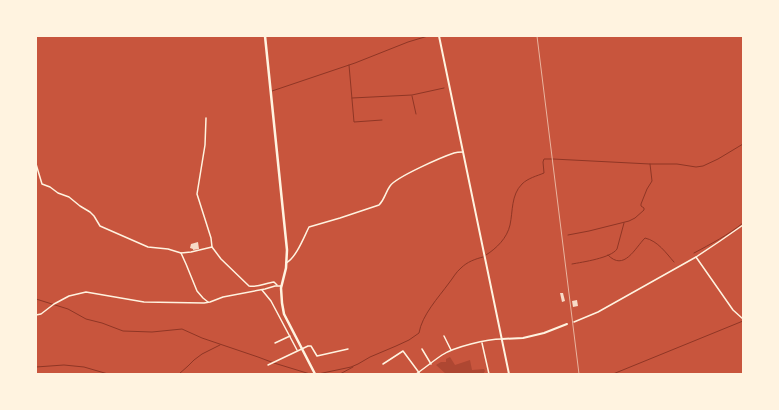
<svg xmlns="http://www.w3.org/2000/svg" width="779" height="410" font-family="'DM Sans',sans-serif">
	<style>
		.green { fill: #ae4732 }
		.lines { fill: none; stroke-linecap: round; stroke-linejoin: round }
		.stream { stroke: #8f3625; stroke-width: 1 }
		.building { fill: #f7dbc8 }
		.minor { stroke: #fff3e0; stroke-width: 1.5 }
		.tertiary { stroke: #fff3e0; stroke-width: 2 }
		.primary { stroke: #fff3e0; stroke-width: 2.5 }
		.rail { stroke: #e9b49f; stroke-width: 1 }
	</style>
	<rect width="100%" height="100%" fill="#c8553d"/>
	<path class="green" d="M450,357L455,365L470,360L472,370L484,369L485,371L483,374H446L436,365L441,362H446V359Z"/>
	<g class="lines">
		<g class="stream">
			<path d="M349,65L354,122L382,120"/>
			<path d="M272,91L355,63L408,42L428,36"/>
			<path d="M412,96L416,114"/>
			<path d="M352,98L412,95L444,88"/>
			<path d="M568,235L589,231L629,221L635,218L644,210V208L641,206V204L647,189L652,181L650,164"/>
			<path d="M694,253C711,244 728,235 743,223"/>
			<path d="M486,255C497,248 507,238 510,225C513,211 511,195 522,184C528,178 537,176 544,173L543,162L544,159H553L650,164H677L696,167L703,166L718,159L743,144"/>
			<path d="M608,255C624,272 635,248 645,238C658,241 666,253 674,262"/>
			<path d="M572,264C583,262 611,258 617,249L624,223"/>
			<path d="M36,299L68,309L86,319L102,323L123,331L152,332L182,329L202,338L258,357L274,363L310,374"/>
			<path d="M36,367L64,365L84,367L108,374"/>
			<path d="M179,374L188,366L194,360L202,354L220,345"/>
			<path d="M318,374L351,367L358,364L370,357L396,346L409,340L419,333C422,315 438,298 449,283C453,278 456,272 461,268C467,262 475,259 483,257"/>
			<path d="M340,374L353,367"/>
			<path d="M613,374L743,321"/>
		</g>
	</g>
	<g class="building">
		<path d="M198,242L199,249L193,250V249L190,248L191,244Z"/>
		<path d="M560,293H563L565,301L562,302Z"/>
		<path d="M577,300L578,306L573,307L572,301Z"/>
	</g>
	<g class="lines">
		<g class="minor">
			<path d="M206,118L205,145L197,194L211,238L212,247"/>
			<path d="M36,164L42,184L50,187L58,193L69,197L80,206L90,212L94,216L100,226L148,247L168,249L181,253L186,264L197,291L203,298L208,302"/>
			<path d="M181,253L191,252L212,247L221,259L249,286C257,288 266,283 274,282L277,285"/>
			<path d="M696,257L733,310L743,319"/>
			<path d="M286,263C296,258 304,237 309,227L340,218L379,205C385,199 385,193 390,186C396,177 442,157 454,153C457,152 460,152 463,152"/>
			<path d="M262,290L271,301L297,350"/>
			<path d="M36,315L41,314L54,304L69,296L86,292L144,302L204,303L210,302L223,297L265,289L275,286H281"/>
			<path d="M574,322L598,312L696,257L720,241L743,225"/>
			<path d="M444,336L451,350"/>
			<path d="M275,343L290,336"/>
			<path d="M482,343L489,374"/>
			<path d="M422,349L431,364"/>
			<path d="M383,364L403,351L420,374"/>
			<path d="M268,365L308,346H311L317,356L348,349"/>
			<path d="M416,374C425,368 433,361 442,355C454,347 487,339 502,339"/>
		</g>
		<g class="tertiary">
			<path d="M439,36L509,374"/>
			<path d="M502,339L523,338L544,333L567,324"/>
		</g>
		<path class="primary" d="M265,36L287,250L286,268L281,288L282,303L284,314L315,374"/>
		<path class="rail" d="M537,36L579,374"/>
	</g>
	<rect width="779" height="410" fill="none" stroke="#fff3e0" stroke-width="74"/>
</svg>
